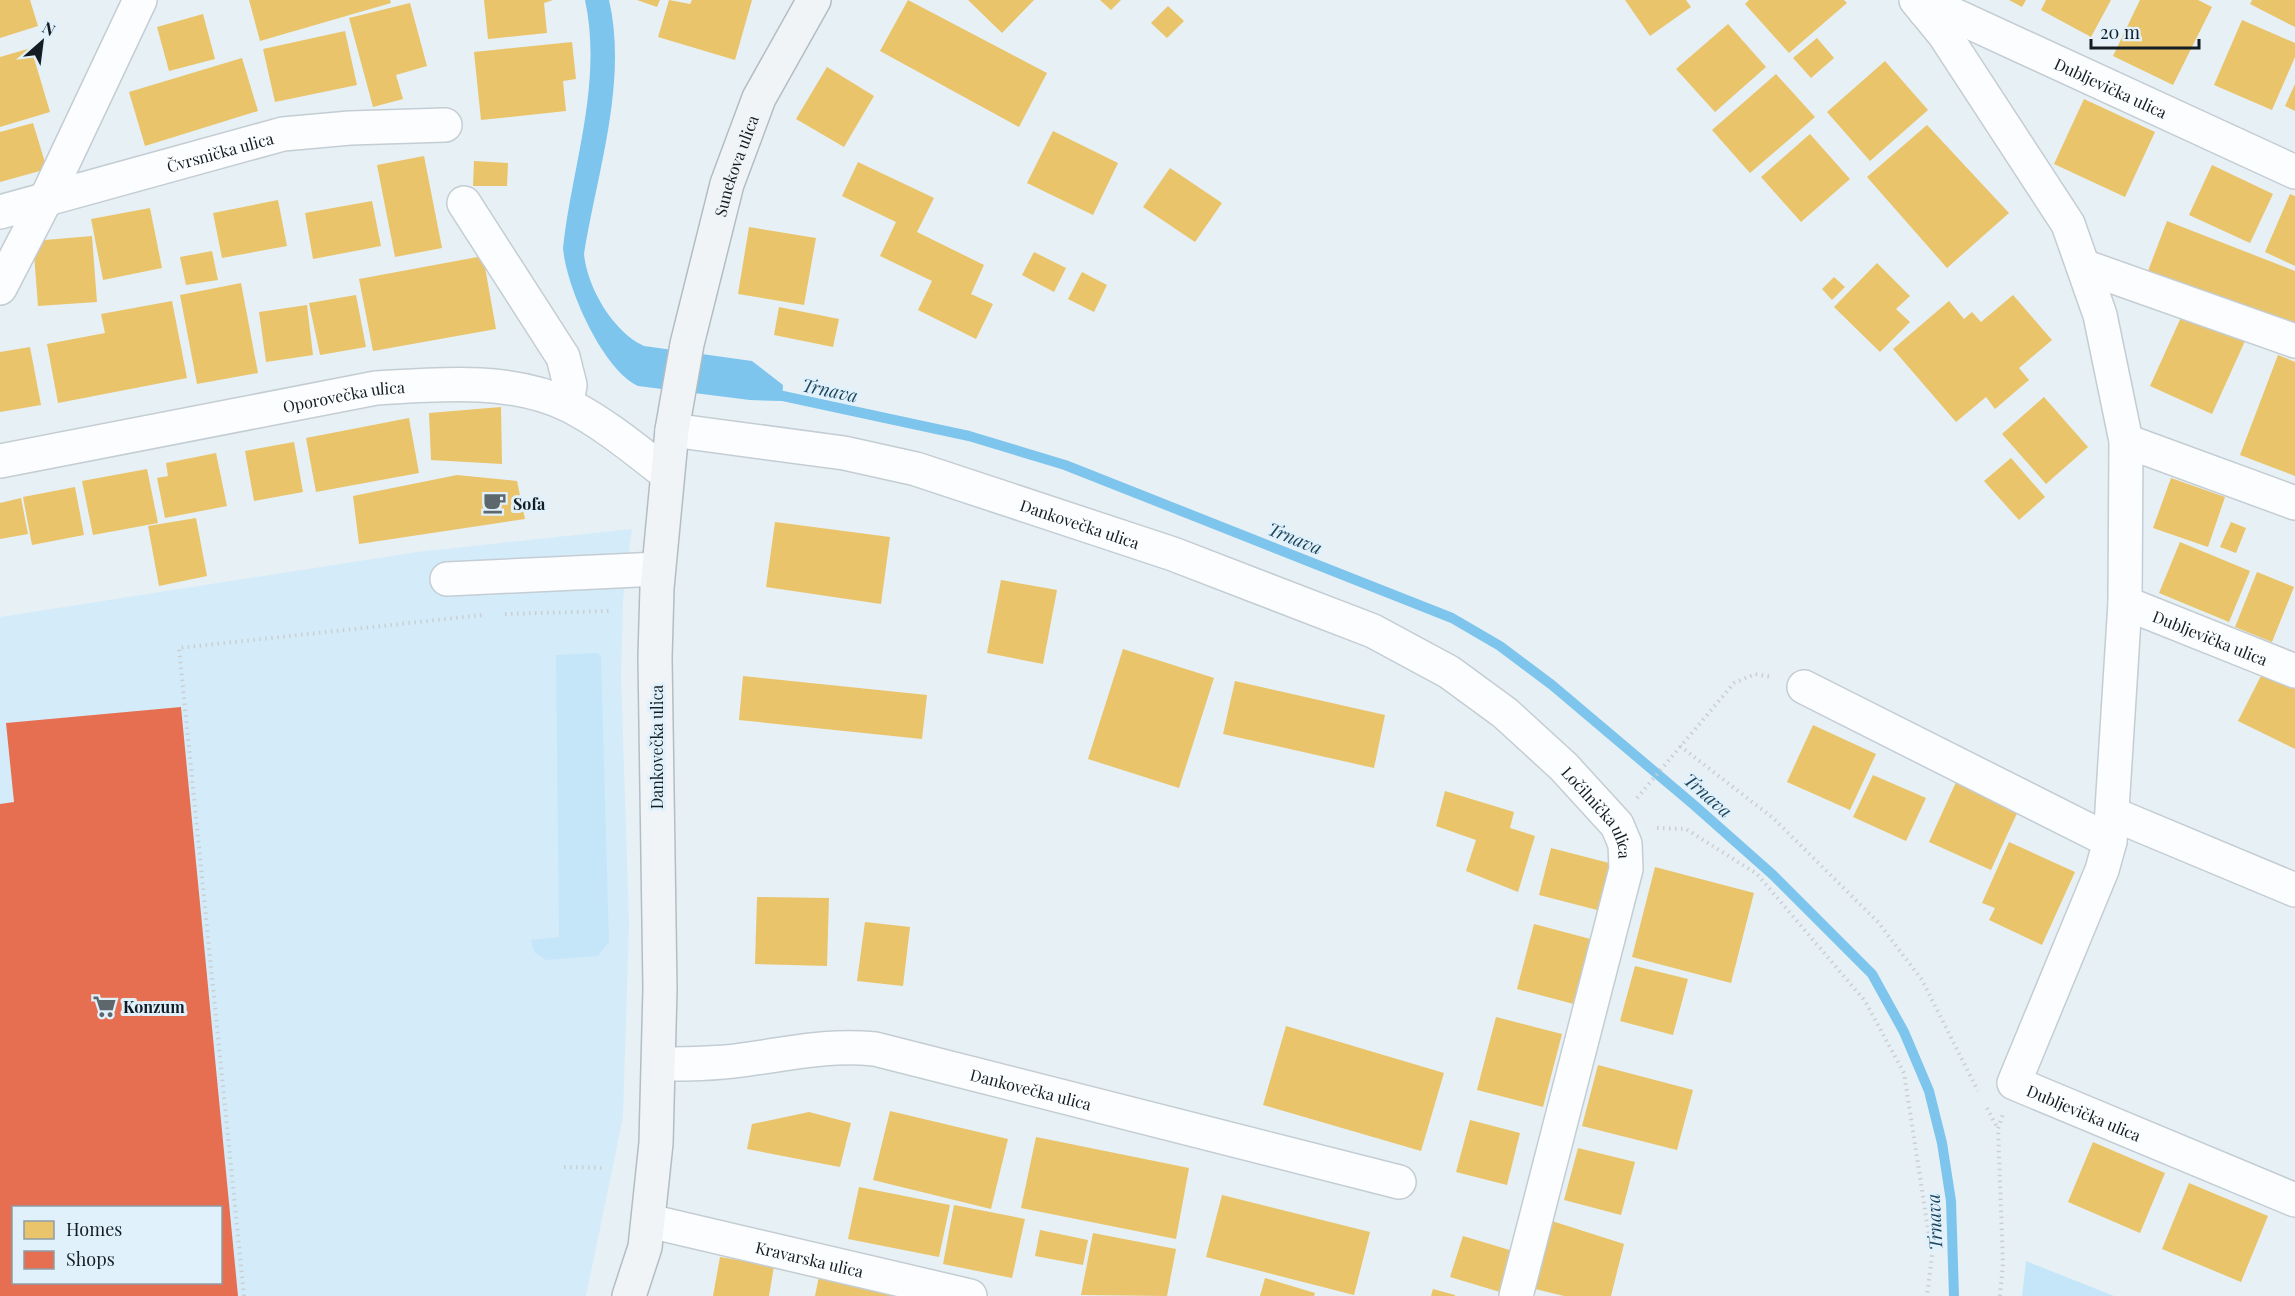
<svg xmlns="http://www.w3.org/2000/svg" width="2295" height="1296" font-family="'Playfair Display',serif">
	<style>
		.built { fill: #d4ebf9; fill-rule: evenodd }
		.green { fill: #c5e6f9 }
		.water { fill: #7dc5ec }
		.homes { fill: #e9c46a }
		.shops { fill: #e76f51; fill-rule: evenodd }
		.lines { fill: none; stroke-linecap: round; stroke-linejoin: round }
		.stream { stroke: #7dc5ec; stroke-width: 10 }
		.minor-casing { stroke: #c4cdd3; stroke-width: 36 }
		.major-casing { stroke: #b3bdc4; stroke-width: 36 }
		.path { stroke: #cbcfd1; stroke-width: 4; stroke-dasharray: 1.5 4.5; stroke-linecap: butt }
		.minor { stroke: #fbfdfe; stroke-width: 33 }
		.major { stroke: #f0f4f7; stroke-width: 33 }
		.labels { text-anchor: middle; dominant-baseline: central; stroke-width: 6; stroke-linejoin: round; paint-order: stroke }
		.street-label { font-size: 16px; fill: #141d23; stroke: #e1f1fb }
		.poi-label { font-size: 16px; font-weight: bold; fill: #141d23; stroke: #e1f1fb; text-anchor: start }
		.water-label { font-size: 18px; font-style: italic; fill: #1d465d; stroke: #e1f1fb }
	</style>
	<rect width="100%" height="100%" fill="#e7f0f5"/>
	<path class="built" d="M632,529L623,601L621,676L629,923L623,1117L586,1296H0V617L417,552ZM14,1208H220V1282H14Z"/>
	<g class="green">
		<path d="M598,653L601,657L609,942L598,956L546,960L534,952L531,940L559,937L556,655Z"/>
		<path d="M2026,1261L2114,1296H2022Z"/>
	</g>
	<path class="water" d="M585,0H609C628,82 597,173 584,254C587,287 613,332 644,346L752,361L783,385L782,401L750,400L638,386C602,369 566,286 563,248C572,166 603,83 585,0Z"/>
	<g class="homes">
		<path d="M0,0H30L38,26L0,38Z"/>
		<path d="M249,0H390L391,3L260,41Z"/>
		<path d="M484,0H553L544,3L547,33L488,39Z"/>
		<path d="M637,0H660L657,7Z"/>
		<path d="M669,0L690,4L692,0H752L735,60L658,37Z"/>
		<path d="M908,0L1047,73L1019,127L880,51Z"/>
		<path d="M968,0H1034L1002,33Z"/>
		<path d="M1100,0H1121L1111,10Z"/>
		<path d="M1625,0H1686L1691,7L1650,36Z"/>
		<path d="M1749,0H1844L1847,3L1789,53L1745,4Z"/>
		<path d="M2009,0H2026L2022,7Z"/>
		<path d="M2046,0H2111L2091,37L2041,10Z"/>
		<path d="M2140,0H2198L2212,7L2173,85L2113,56Z"/>
		<path d="M2252,0H2295V27L2250,4Z"/>
		<path d="M410,3L427,66L396,75L403,99L373,107L349,18Z"/>
		<path d="M1168,6L1184,21L1167,38L1151,23Z"/>
		<path d="M203,14L215,59L169,71L157,27Z"/>
		<path d="M2242,20L2295,43V57L2272,110L2214,85Z"/>
		<path d="M1728,24L1766,67L1715,112L1676,69Z"/>
		<path d="M345,31L357,85L275,102L263,49Z"/>
		<path d="M1817,38L1834,58L1811,78L1793,58Z"/>
		<path d="M572,42L576,79L563,81L566,111L481,120L474,52Z"/>
		<path d="M31,48L50,112L0,127V57Z"/>
		<path d="M242,58L258,111L145,146L129,92Z"/>
		<path d="M1885,61L1928,110L1870,161L1827,112Z"/>
		<path d="M827,67L874,96L844,147L796,119Z"/>
		<path d="M1776,74L1815,117L1750,173L1712,130Z"/>
		<path d="M2295,84V111L2285,106Z"/>
		<path d="M2084,99L2155,132L2125,197L2054,164Z"/>
		<path d="M33,123L47,169L0,182V132Z"/>
		<path d="M1927,125L2009,213L1947,268L1867,177Z"/>
		<path d="M1053,131L1118,163L1093,215L1027,183Z"/>
		<path d="M1810,134L1850,179L1801,222L1761,177Z"/>
		<path d="M424,156L442,248L395,257L377,165Z"/>
		<path d="M474,161L508,163L507,186H473Z"/>
		<path d="M858,162L934,198L917,232L984,265L971,294L993,304L976,339L918,310L932,281L880,256L896,222L842,196Z"/>
		<path d="M2212,165L2273,194L2250,243L2189,215Z"/>
		<path d="M1170,168L1222,203L1195,242L1143,207Z"/>
		<path d="M2290,194L2295,196V266L2265,252Z"/>
		<path d="M278,200L287,246L222,258L213,213Z"/>
		<path d="M372,201L381,246L313,259L305,213Z"/>
		<path d="M150,208L162,268L103,280L91,219Z"/>
		<path d="M2167,221L2295,271V329L2148,271Z"/>
		<path d="M749,227L816,238L804,305L738,294Z"/>
		<path d="M92,236L97,302L38,306L33,241Z"/>
		<path d="M212,251L218,280L186,285L180,257Z"/>
		<path d="M1034,252L1066,268L1054,292L1022,275Z"/>
		<path d="M483,256L496,329L373,351L359,279Z"/>
		<path d="M1877,263L1910,296L1896,309L1910,322L1880,352L1834,307Z"/>
		<path d="M1082,272L1107,285L1094,312L1068,299Z"/>
		<path d="M1834,277L1845,287L1832,300L1822,289Z"/>
		<path d="M241,283L258,373L197,384L180,295Z"/>
		<path d="M356,295L366,347L320,355L309,303Z"/>
		<path d="M2013,295L2052,340L2019,368L2029,380L1995,409L1986,397L1956,422L1893,349L1949,301L1964,319L1972,312L1981,322Z"/>
		<path d="M172,301L187,378L58,403L47,344L105,333L101,314Z"/>
		<path d="M307,305L313,355L266,362L259,312Z"/>
		<path d="M779,307L839,319L833,347L774,335Z"/>
		<path d="M2183,313L2245,341L2212,414L2150,386Z"/>
		<path d="M30,347L41,405L0,412V352Z"/>
		<path d="M2278,355L2295,362V476L2240,455Z"/>
		<path d="M2044,397L2088,447L2046,484L2002,434Z"/>
		<path d="M501,407L502,464L431,460L429,413Z"/>
		<path d="M409,418L419,473L316,492L306,438Z"/>
		<path d="M294,442L303,492L254,501L245,451Z"/>
		<path d="M216,453L227,506L165,518L157,478L168,476L166,463Z"/>
		<path d="M2011,458L2045,497L2019,520L1984,481Z"/>
		<path d="M147,469L158,523L93,535L82,481Z"/>
		<path d="M457,475L517,481L525,519L359,544L353,496Z"/>
		<path d="M2171,478L2225,497L2208,547L2153,528Z"/>
		<path d="M75,487L84,535L32,545L23,497Z"/>
		<path d="M21,498L28,534L0,539V503Z"/>
		<path d="M196,518L207,576L159,586L148,526Z"/>
		<path d="M775,522L890,537L881,604L766,587Z"/>
		<path d="M2231,522L2246,528L2236,553L2220,547Z"/>
		<path d="M2180,542L2250,571L2229,622L2159,593Z"/>
		<path d="M2257,572L2294,587L2272,642L2235,627Z"/>
		<path d="M1001,580L1057,590L1043,664L987,653Z"/>
		<path d="M1123,649L1214,678L1179,788L1088,759Z"/>
		<path d="M2264,670L2295,686V749L2238,721Z"/>
		<path d="M743,676L927,695L922,739L739,720Z"/>
		<path d="M1235,681L1385,715L1374,768L1223,734Z"/>
		<path d="M1813,725L1876,754L1850,810L1787,782Z"/>
		<path d="M1873,775L1926,798L1906,841L1853,817Z"/>
		<path d="M1957,780L2019,809L1991,870L1929,842Z"/>
		<path d="M1445,791L1514,812L1510,828L1535,836L1518,892L1466,871L1476,840L1436,826Z"/>
		<path d="M2009,842L2075,872L2042,945L1989,920L1995,908L1982,903Z"/>
		<path d="M1551,848L1617,865L1605,912L1539,895Z"/>
		<path d="M1655,867L1754,893L1731,983L1632,957Z"/>
		<path d="M757,897L829,898L827,966L755,964Z"/>
		<path d="M865,922L910,927L903,986L857,981Z"/>
		<path d="M1534,924L1598,941L1581,1006L1517,989Z"/>
		<path d="M1635,966L1688,979L1673,1035L1620,1021Z"/>
		<path d="M1496,1017L1562,1034L1543,1107L1477,1090Z"/>
		<path d="M1286,1026L1444,1073L1421,1151L1263,1105Z"/>
		<path d="M1598,1065L1693,1090L1677,1150L1582,1126Z"/>
		<path d="M890,1111L1008,1139L991,1209L873,1180Z"/>
		<path d="M809,1112L851,1123L840,1167L747,1149L752,1124Z"/>
		<path d="M1470,1120L1520,1133L1507,1185L1456,1172Z"/>
		<path d="M1036,1137L1189,1168L1176,1239L1021,1208Z"/>
		<path d="M2093,1142L2165,1173L2140,1233L2068,1202Z"/>
		<path d="M1578,1148L1635,1162L1621,1215L1564,1200Z"/>
		<path d="M2189,1183L2268,1216L2241,1282L2162,1249Z"/>
		<path d="M859,1187L950,1205L939,1257L848,1239Z"/>
		<path d="M1222,1195L1370,1232L1354,1295L1206,1257Z"/>
		<path d="M954,1205L1025,1219L1012,1278L943,1264Z"/>
		<path d="M1552,1221L1624,1244L1611,1296H1564L1535,1289Z"/>
		<path d="M1040,1230L1088,1240L1083,1265L1035,1256Z"/>
		<path d="M1093,1233L1176,1249L1167,1296L1081,1295Z"/>
		<path d="M1463,1236L1513,1251L1500,1292L1450,1277Z"/>
		<path d="M720,1257L774,1266L769,1296H713Z"/>
		<path d="M820,1271L942,1296H815Z"/>
		<path d="M1265,1278L1315,1293L1314,1296H1260Z"/>
		<path d="M1433,1289L1455,1295V1296H1431Z"/>
	</g>
	<path class="shops" d="M181,707L238,1296H0V804L14,802L6,723ZM14,1208H220V1282H14Z"/>
	<g class="lines">
		<path class="stream" d="M769,393L969,436L1065,465L1452,618L1500,646L1552,685L1694,805L1773,875L1872,974L1904,1032L1929,1091L1942,1143L1951,1201L1954,1296"/>
		<defs>
			<g id="minor">
				<path id="s1" d="M1916,0L1944,34L2068,224L2100,315L2126,441L2125,603L2110,841L2102,870L2014,1083L2295,1200"/>
				<path id="s2" d="M1925,11L1954,15L2295,172"/>
				<path d="M464,203L563,357L570,385L567,404"/>
				<path id="s3" d="M0,212L283,134L350,128L445,125"/>
				<path d="M2083,266L2295,341"/>
				<path d="M0,288L46,199L140,0"/>
				<path id="s4" d="M672,430L844,453L916,469L1173,554L1373,631L1449,672L1505,713L1564,767L1617,825L1625,844L1626,869L1516,1296"/>
				<path d="M2126,441L2295,503"/>
				<path id="s5" d="M0,461L376,388C438,384 512,377 570,406C605,424 636,450 667,474"/>
				<path d="M447,579L658,569"/>
				<path id="s6" d="M2125,603L2295,671"/>
				<path d="M1804,687L2110,841"/>
				<path d="M2113,814L2295,890"/>
				<path id="s7" d="M659,1064C687,1064 715,1064 742,1060C789,1054 827,1044 875,1049L1399,1182"/>
				<path id="s8" d="M649,1221L970,1296"/>
			</g>
			<g id="major">
				<path id="s9" d="M629,1296L645,1247L656,1143L660,989L655,657L657,588L672,430L687,344L727,184L759,98L814,0"/>
			</g>
		</defs>
		<use href="#minor" class="minor-casing"/>
		<use href="#major" class="major-casing"/>
		<g class="path">
			<path d="M505,614L610,611"/>
			<path d="M1680,746L1773,818L1878,922L1922,980L1978,1091"/>
			<path d="M1637,798L1734,683L1755,674L1772,677"/>
			<path d="M1657,828L1686,829L1757,874L1865,1001L1904,1073L1932,1255L1927,1296"/>
			<path d="M1987,1108L1998,1129"/>
			<path d="M564,1167L603,1168"/>
			<path d="M244,1296L179,648L483,615"/>
			<path d="M2000,1296L2003,1264L1998,1129L2003,1114"/>
		</g>
		<use href="#minor" class="minor"/>
		<use href="#major" class="major"/>
	</g>
	<defs>
		<symbol id="cafe-bare" viewBox="-9 -9 18 18"><path d="M-5.5-4.5H6V0H3Q3 3.5 0 3.5H-2.5Q-5.5 3.5-5.5 0ZM3-3.2v2h1.7v-2ZM-6 4.5H4V6H-6Z" fill="#5e676c" stroke="#e1f1fb" stroke-width="2.5" paint-order="stroke"/></symbol>
		<symbol id="supermarket-bare" viewBox="-9 -9 18 18"><path d="M-6-5.5h2.5l.6 2H6L4.5 2H-2.5L-4.4-4H-6ZM-1.5 3.2a1.3 1.3 0 1 0 .1 0ZM3 3.2a1.3 1.3 0 1 0 .1 0Z" fill="#5e676c" stroke="#e1f1fb" stroke-width="2.5" paint-order="stroke"/></symbol>
	</defs>
	<g fill-rule="evenodd">
		<use href="#cafe-bare" x="478" y="486" width="33" height="33"/>
		<use href="#supermarket-bare" x="88" y="990" width="33" height="33"/>
	</g>
	<g class="labels">
		<g class="street-label">
			<text stroke="none"><textPath href="#s2" startOffset="202">Dubljevička ulica</textPath></text>
			<text stroke="none"><textPath href="#s3" startOffset="228">Čvrsnička ulica</textPath></text>
			<text stroke="none"><textPath href="#s9" startOffset="1142">Sunekova ulica</textPath></text>
			<text stroke="none"><textPath href="#s5" startOffset="350">Oporovečka ulica</textPath></text>
			<text stroke="none"><textPath href="#s4" startOffset="420">Dankovečka ulica</textPath></text>
			<text stroke="none"><textPath href="#s6" startOffset="92">Dubljevička ulica</textPath></text>
			<text transform="translate(656 747) rotate(-90)">Dankovečka ulica</text>
			<text stroke="none"><textPath href="#s4" startOffset="1026">Ločilnička ulica</textPath></text>
			<text stroke="none"><textPath href="#s7" startOffset="378">Dankovečka ulica</textPath></text>
			<text stroke="none"><textPath href="#s1" startOffset="1233">Dubljevička ulica</textPath></text>
			<text stroke="none"><textPath href="#s8" startOffset="165">Kravarska ulica</textPath></text>
		</g>
		<g class="poi-label">
			<text x="513" y="503">Sofa</text>
			<text x="123" y="1006">Konzum</text>
		</g>
		<g class="water-label">
			<text transform="translate(830 390) rotate(12)">Trnava</text>
			<text transform="translate(1295 538) rotate(22)">Trnava</text>
			<text transform="translate(1708 795) rotate(41)">Trnava</text>
			<text transform="translate(1934 1222) rotate(-93)">Trnava</text>
		</g>
	</g>
	<rect x="12" y="1206" width="210" height="78" fill="#e1f1fb" stroke="#8f9ca5" stroke-width="1.5"/>
	<rect x="24" y="1221" width="30" height="18" fill="#e9c46a" stroke="#8f9ca5" stroke-width="1.5"/>
	<text x="66" y="1236" font-size="18" fill="#141d23">Homes</text>
	<rect x="24" y="1251" width="30" height="18" fill="#e76f51" stroke="#8f9ca5" stroke-width="1.5"/>
	<text x="66" y="1266" font-size="18" fill="#141d23">Shops</text>
	<g transform="translate(42 42) rotate(28)" stroke="#e1f1fb" stroke-width="4.5" paint-order="stroke">
	<path d="M0-4.5L10 22L0 15L-10 22Z" fill="#141d23"/>
	<text y="-9" font-size="16" font-weight="bold" text-anchor="middle" fill="#141d23">N</text>
	</g>
	<path d="M2091 39v9h108v-9" fill="none" stroke="#141d23" stroke-width="3"/>
	<text x="2100" y="39" font-size="18" fill="#141d23" stroke="#e1f1fb" stroke-width="4.5" paint-order="stroke">20 m</text>
</svg>
